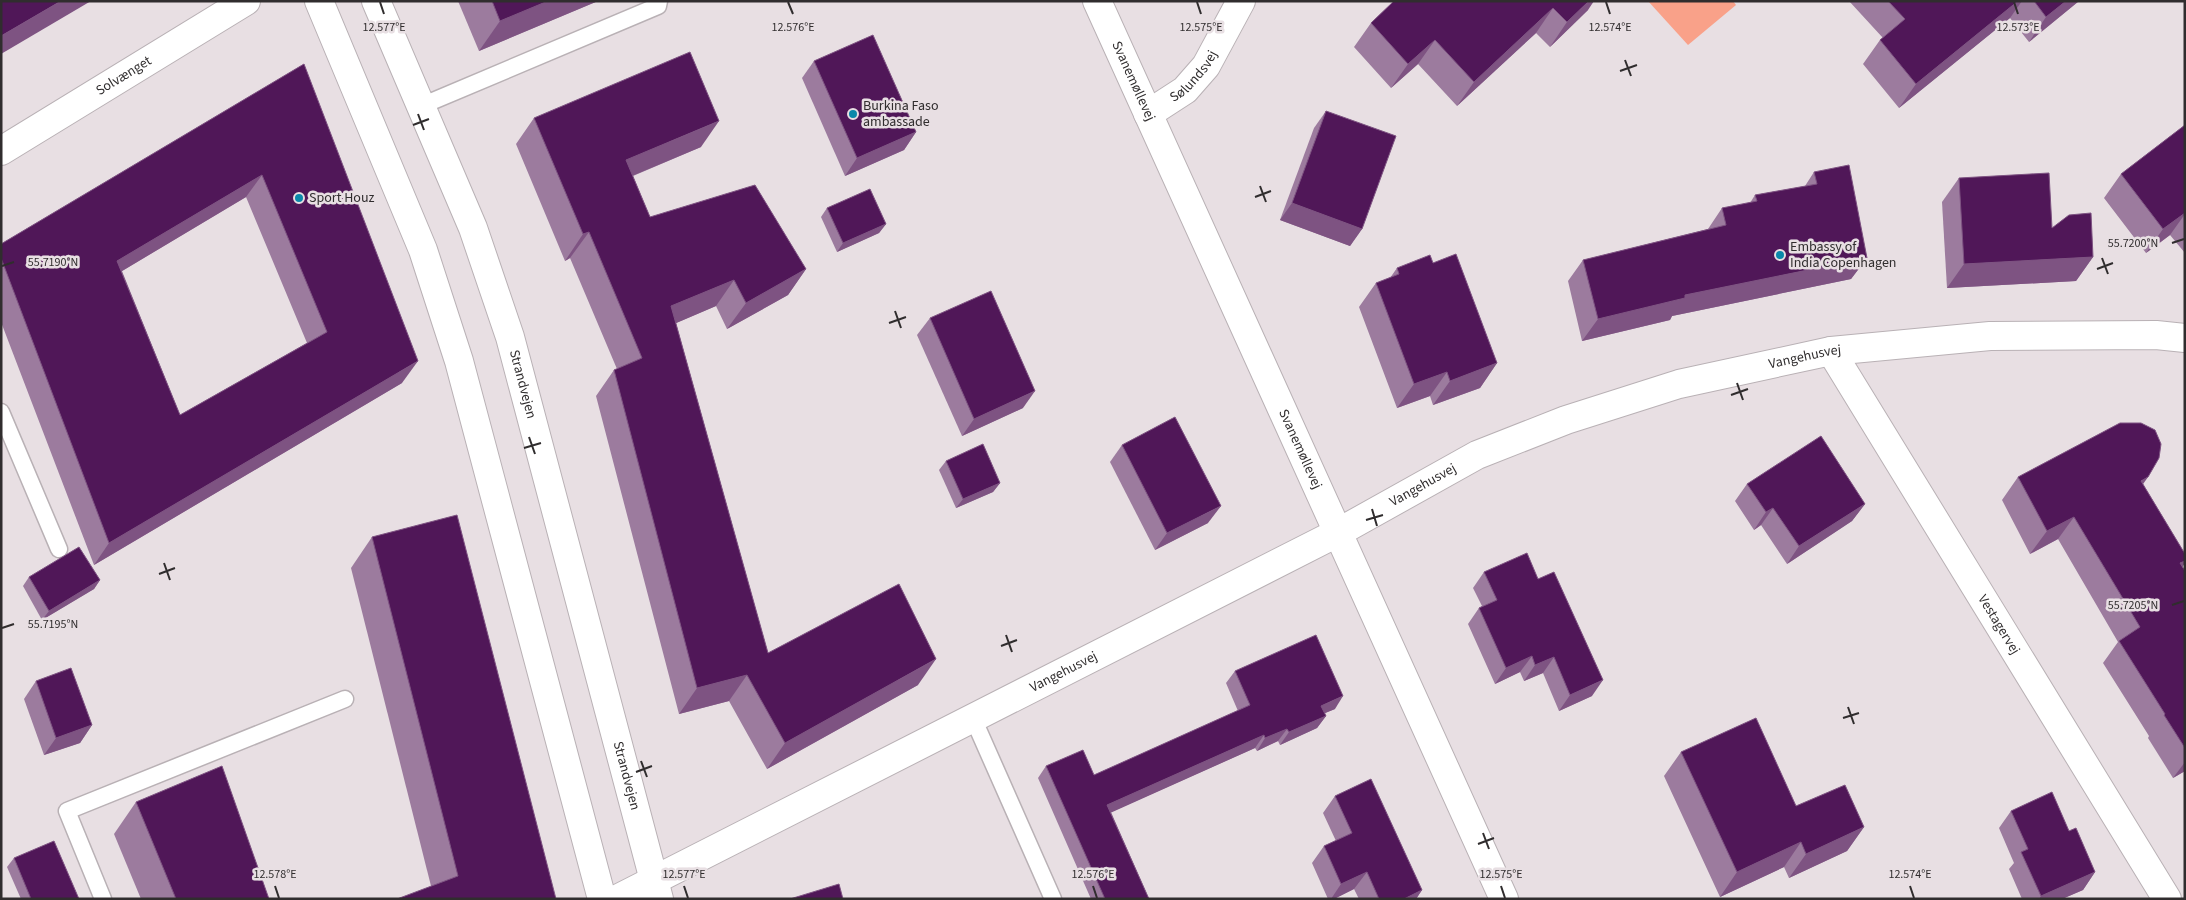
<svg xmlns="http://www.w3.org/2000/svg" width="2186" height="900" font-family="'Source Sans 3',sans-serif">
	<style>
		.green { fill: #f9a189 }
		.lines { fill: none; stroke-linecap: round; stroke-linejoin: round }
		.lane-casing { stroke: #b9b1b5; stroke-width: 19 }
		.street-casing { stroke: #b9b1b5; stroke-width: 30 }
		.secondary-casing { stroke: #b9b1b5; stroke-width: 30 }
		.lane { stroke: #fff; stroke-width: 16 }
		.street { stroke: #fff; stroke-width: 28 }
		.secondary { stroke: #fff; stroke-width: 28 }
		.wall { fill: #9c7b9e; fill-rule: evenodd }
		.shaded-wall { fill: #7e5382 }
		.building { fill: #501758; stroke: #7e5382; fill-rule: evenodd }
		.ticks { fill: none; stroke: #302d2e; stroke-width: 2 }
		.poi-dot { fill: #0a88aa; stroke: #e8dfe3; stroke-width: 2 }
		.labels { text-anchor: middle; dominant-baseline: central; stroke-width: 5; stroke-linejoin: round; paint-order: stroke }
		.street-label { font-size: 14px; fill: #302d2e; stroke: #e8dfe3 }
		.poi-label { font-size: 14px; fill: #302d2e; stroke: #e8dfe3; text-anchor: start }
		.ticks-label { font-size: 12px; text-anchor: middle; fill: #302d2e; stroke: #e8dfe3; stroke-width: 5; stroke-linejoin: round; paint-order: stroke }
	</style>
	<rect width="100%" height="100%" fill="#e8dfe3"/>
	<path class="green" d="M1648,1H1733L1736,5L1688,45Z"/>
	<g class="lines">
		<defs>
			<g id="lane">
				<path d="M421,106L658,6L659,1"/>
				<path d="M1,412L59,549"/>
				<path d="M973,718L1053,899"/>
				<path d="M103,899L67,811L345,699"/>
			</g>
			<g id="street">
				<path id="s1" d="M1097,1L1504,899"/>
				<path id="s2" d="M1148,114L1185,90L1206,66L1241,1"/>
				<path id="s3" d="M1,151L246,1"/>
				<path id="s4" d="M1831,351L2167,899"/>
				<path id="s5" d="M617,899L1339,532L1477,455L1566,420L1679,384L1831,351L1990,336L2156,335L2185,338"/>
			</g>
			<g id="secondary">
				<path d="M319,1L423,250L459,361L602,899"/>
				<path id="s6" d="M376,1L473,228L510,337L659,899"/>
			</g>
		</defs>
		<use href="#lane" class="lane-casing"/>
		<use href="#street" class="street-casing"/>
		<use href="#secondary" class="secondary-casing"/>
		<use href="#lane" class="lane"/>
		<use href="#street" class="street"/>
		<use href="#secondary" class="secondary"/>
	</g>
	<g class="wall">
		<path d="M458,1H598L479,51Z"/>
		<path d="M1394,1L1588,10L1550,47L1536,33L1457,106L1418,64L1391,88L1354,47L1371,23Z"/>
		<path d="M1849,1H2079L2029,42L2010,18L1899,108L1863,64L1880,40L1883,38Z"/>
		<path d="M814,61L916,132L904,150L845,176L802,78Z"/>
		<path d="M304,64L402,383L94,565L1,322V244ZM246,197L307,343L180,415L122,271Z"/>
		<path d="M1326,111L1362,229L1350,246L1280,220L1314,128Z"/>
		<path d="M534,118L701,147L633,176L650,217L806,269L788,295L727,329L716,306L676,323L768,653L918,685L767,769L729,701L679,714L596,396L614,370L617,369L570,258L565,261L516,144Z"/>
		<path d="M2185,125V253L2170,235L2146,253L2104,198L2121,174Z"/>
		<path d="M1814,172L1867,258L1851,279L1672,316L1670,320L1582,341L1568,281L1583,260L1708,229L1722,208L1750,203L1755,195L1805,186Z"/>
		<path d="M1959,178L2052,228L2093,257L2076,281L1947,288L1942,202Z"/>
		<path d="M827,208L886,224L879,233L837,252L821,217Z"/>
		<path d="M1433,263L1497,363L1480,388L1433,405L1430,396L1397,408L1359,307L1376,283L1390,278L1397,268Z"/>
		<path d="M930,318L1023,408L962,436L917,335Z"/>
		<path d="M1122,445L1208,523L1155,550L1110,462Z"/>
		<path d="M946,461L1000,483L993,492L956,508L939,470Z"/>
		<path d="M2018,477L2143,484L2185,554V563L2182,567L2185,571V771L2173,778L2148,738L2149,736L2103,663L2118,642L2058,539L2030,554L2002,500Z"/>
		<path d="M1747,484L1865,504L1852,521L1787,564L1761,525L1754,530L1735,501Z"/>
		<path d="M372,537L556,899L431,886L351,568Z"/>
		<path d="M1484,572L1538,579L1592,696L1559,711L1543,673L1524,681L1520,672L1495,684L1468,624L1479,608L1482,606L1473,588Z"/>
		<path d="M29,577L100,580L94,589L42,620L23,586Z"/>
		<path d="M1235,671L1335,709L1325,713L1326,716L1317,728L1280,745L1278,741L1257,751L1255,748L1111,812L1149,899H1091L1038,778L1046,766L1094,775L1238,711L1226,683Z"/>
		<path d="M36,681L92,725L80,743L44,755L24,699Z"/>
		<path d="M1681,752L1796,806L1864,827L1847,851L1789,878L1784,867L1720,897L1664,776Z"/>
		<path d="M1335,796L1422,890L1416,899H1359L1354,889L1334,899H1328L1312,863L1324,846L1336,841L1323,813Z"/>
		<path d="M136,802L269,899H141L114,834Z"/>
		<path d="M2011,811L2069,831L2095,872L2083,890L2062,899H2022L2009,869L2014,863L1999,828Z"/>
		<path d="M14,858L79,899H21L7,867Z"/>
	</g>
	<g class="shaded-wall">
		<path d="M61,1H91L1,54V36Z"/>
		<path d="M548,1H598L479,51L500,21Z"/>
		<path d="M1589,1H1594L1588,10L1550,47L1567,22Z"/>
		<path d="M2018,1H2022L2010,18L1899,108L1916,84Z"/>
		<path d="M2066,1H2079L2029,42L2046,17Z"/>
		<path d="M1553,8L1536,33L1457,106L1474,82Z"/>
		<path d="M1435,40L1418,64L1391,88L1408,64Z"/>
		<path d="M719,121L701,147L608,186L626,160Z"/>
		<path d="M916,132L904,150L845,176L857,158Z"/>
		<path d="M262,175L246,197L102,283L117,261Z"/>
		<path d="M1292,203L1362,229L1350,246L1280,220Z"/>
		<path d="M2185,213V214L2170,235L2146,253L2163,229Z"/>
		<path d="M886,224L879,233L837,252L843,243Z"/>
		<path d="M589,232L570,258L565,261L583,234Z"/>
		<path d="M2093,257L2076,281L1947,288L1964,264Z"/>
		<path d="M1867,258L1851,279L1672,316L1670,320L1582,341L1598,319L1685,295Z"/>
		<path d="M806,269L788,295L727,329L746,303Z"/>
		<path d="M734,280L716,306L653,333L671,306Z"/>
		<path d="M418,361L402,383L94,565L109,543Z"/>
		<path d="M1497,363L1480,388L1433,405L1450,381Z"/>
		<path d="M1447,372L1430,396L1397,408L1414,384Z"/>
		<path d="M1035,391L1023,408L962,436L974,419Z"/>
		<path d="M2148,477L2132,500L2141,481Z"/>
		<path d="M1000,483L993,492L956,508L963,499Z"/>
		<path d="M1865,504L1852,521L1787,564L1799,546Z"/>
		<path d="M1221,506L1208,523L1155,550L1167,533Z"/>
		<path d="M1773,508L1761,525L1754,530L1766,512Z"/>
		<path d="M2074,517L2058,539L2030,554L2047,531Z"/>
		<path d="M2185,561V563L2172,582L2180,563Z"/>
		<path d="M100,580L94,589L42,620L49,611Z"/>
		<path d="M1532,656L1520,672L1495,684L1506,668Z"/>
		<path d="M1554,657L1543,673L1524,681L1535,665Z"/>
		<path d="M936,659L918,685L767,769L785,743Z"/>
		<path d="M747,675L729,701L679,714L697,688Z"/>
		<path d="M1603,680L1592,696L1559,711L1570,695Z"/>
		<path d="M1343,696L1335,709L1313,718L1321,706Z"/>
		<path d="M1326,716L1317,728L1280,745L1289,732Z"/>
		<path d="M92,725L80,743L44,755L56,738Z"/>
		<path d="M1287,729L1278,741L1257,751L1265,738Z"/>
		<path d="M1264,735L1255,748L1099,818L1107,805Z"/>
		<path d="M2185,762V771L2173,778Z"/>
		<path d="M1864,827L1847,851L1789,878L1806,854Z"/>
		<path d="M1801,842L1784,867L1720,897L1737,872Z"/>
		<path d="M1367,872L1354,889L1334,899H1331L1341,884Z"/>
		<path d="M2095,872L2083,890L2062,899H2039L2041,896Z"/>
		<path d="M1422,890L1416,899H1404Z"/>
	</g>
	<g class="building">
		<path d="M1,1H61L1,36Z"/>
		<path d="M492,1H548L500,21Z"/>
		<path d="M1394,1H1589L1567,22L1553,8L1474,82L1435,40L1408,64L1371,23Z"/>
		<path d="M1888,1H2018L1916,84L1880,40L1905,19Z"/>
		<path d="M2034,1H2066L2046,17Z"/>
		<path d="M873,35L916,132L857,158L814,61Z"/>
		<path d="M690,52L719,121L626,160L650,217L755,185L806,269L746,303L734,280L671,306L768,653L899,584L936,659L785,743L747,675L697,688L614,370L642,358L589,232L583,234L534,118Z"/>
		<path d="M304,64L418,361L109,543L1,258V244ZM262,175L327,332L180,415L117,261Z"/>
		<path d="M1326,111L1396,136L1362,229L1292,203Z"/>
		<path d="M2185,125V213L2163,229L2121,174Z"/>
		<path d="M1849,165L1867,258L1685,295V298L1598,319L1583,260L1726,225L1722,208L1757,201L1755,195L1817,184L1814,172Z"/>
		<path d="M2049,173L2052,228L2069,215L2091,213L2093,257L1964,264L1959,178Z"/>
		<path d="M870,189L886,224L843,243L827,208Z"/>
		<path d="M1456,254L1497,363L1450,381L1447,372L1414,384L1376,283L1399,274L1397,268L1430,255L1433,263Z"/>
		<path d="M991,291L1035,391L974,419L930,318Z"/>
		<path d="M1175,417L1221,506L1167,533L1122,445Z"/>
		<path d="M2120,423H2141L2155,430L2161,444L2159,458L2148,477L2141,481L2185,554V561L2180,563L2185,571V748L2164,715L2165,714L2119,641L2140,627L2074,517L2047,531L2018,477Z"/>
		<path d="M1821,436L1865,504L1799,546L1773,508L1766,512L1747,484Z"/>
		<path d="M983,444L1000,483L963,499L946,461Z"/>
		<path d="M457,515L556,899H397L458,876L372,537Z"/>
		<path d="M79,547L100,580L49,611L29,577Z"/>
		<path d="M1527,553L1538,579L1554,572L1603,680L1570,695L1554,657L1535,665L1532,656L1506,668L1479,608L1497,600L1484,572Z"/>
		<path d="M1316,635L1343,696L1321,706L1326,716L1289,732L1287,729L1265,738L1264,735L1107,805L1149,899H1105L1046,766L1083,750L1094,775L1250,705L1235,671Z"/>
		<path d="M71,668L92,725L56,738L36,681Z"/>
		<path d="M1756,718L1796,806L1845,785L1864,827L1806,854L1801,842L1737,872L1681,752Z"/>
		<path d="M222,766L269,899H176L136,802Z"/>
		<path d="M1371,779L1422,890L1404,899H1379L1367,872L1341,884L1324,846L1352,833L1335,796Z"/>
		<path d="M2052,792L2069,831L2076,828L2095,872L2041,896L2021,852L2028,849L2011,811Z"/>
		<path d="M54,841L79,899H31L14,858Z"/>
		<path d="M839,884L843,899H790Z"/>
	</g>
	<path class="ticks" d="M380,2L384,14M788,2L793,14M1197,2L1201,14M1606,2L1610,14M2014,2L2018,14M1625,60L1631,76M1620,71L1637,65M418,114L424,130M413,125L429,119M1260,186L1266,202M1255,197L1271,191M2172,243L2184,239M2102,258L2108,274M2,266L14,262M2097,269L2113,263M895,311L901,328M889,323L906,317M1737,383L1743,400M1731,395L1748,389M529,437L535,454M524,448L541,443M1372,509L1377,526M1366,520L1383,515M164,563L170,580M159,574L175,568M2172,605L2184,601M2,628L14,624M1006,635L1012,652M1001,646L1017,640M1848,707L1854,724M1843,718L1859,713M641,761L647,777M636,772L652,766M1483,833L1489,849M1478,844L1494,838M275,886L279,898M684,886L688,898M1093,886L1097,898M1501,886L1505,898M1910,886L1914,898"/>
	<g class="poi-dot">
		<circle cx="853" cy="114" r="5"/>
		<circle cx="299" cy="198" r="5"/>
		<circle cx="1780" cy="255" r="5"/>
	</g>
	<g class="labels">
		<g class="street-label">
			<text stroke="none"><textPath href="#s2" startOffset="60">Sølundsvej</textPath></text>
			<text stroke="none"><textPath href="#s3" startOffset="144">Solvænget</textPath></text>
			<text stroke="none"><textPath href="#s1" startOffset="88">Svanemøllevej</textPath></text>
			<text stroke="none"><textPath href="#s5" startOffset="1311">Vangehusvej</textPath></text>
			<text stroke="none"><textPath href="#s6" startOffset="411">Strandvejen</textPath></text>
			<text stroke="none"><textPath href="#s1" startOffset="492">Svanemøllevej</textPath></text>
			<text stroke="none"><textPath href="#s5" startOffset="906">Vangehusvej</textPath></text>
			<text stroke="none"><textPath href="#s4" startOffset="321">Vestagervej</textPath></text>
			<text stroke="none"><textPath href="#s5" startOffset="501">Vangehusvej</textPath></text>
			<text stroke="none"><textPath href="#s6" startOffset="816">Strandvejen</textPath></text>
		</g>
		<g class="poi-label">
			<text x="863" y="106">Burkina Faso<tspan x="863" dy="16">ambassade</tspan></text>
			<text x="309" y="198">Sport Houz</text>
			<text x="1790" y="247">Embassy of<tspan x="1790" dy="16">India Copenhagen</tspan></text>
		</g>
	</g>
	<g class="ticks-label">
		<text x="384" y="31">12.577°E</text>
		<text x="793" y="31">12.576°E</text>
		<text x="1201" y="31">12.575°E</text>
		<text x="1610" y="31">12.574°E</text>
		<text x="2018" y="31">12.573°E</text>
		<text x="2133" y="247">55.7200°N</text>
		<text x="53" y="266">55.7190°N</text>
		<text x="2133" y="609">55.7205°N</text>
		<text x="53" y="628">55.7195°N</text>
		<text x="275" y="878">12.578°E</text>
		<text x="684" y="878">12.577°E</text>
		<text x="1093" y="878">12.576°E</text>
		<text x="1501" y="878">12.575°E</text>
		<text x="1910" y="878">12.574°E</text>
	</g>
	<rect width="2186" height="900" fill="none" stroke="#302d2e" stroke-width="5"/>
</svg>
